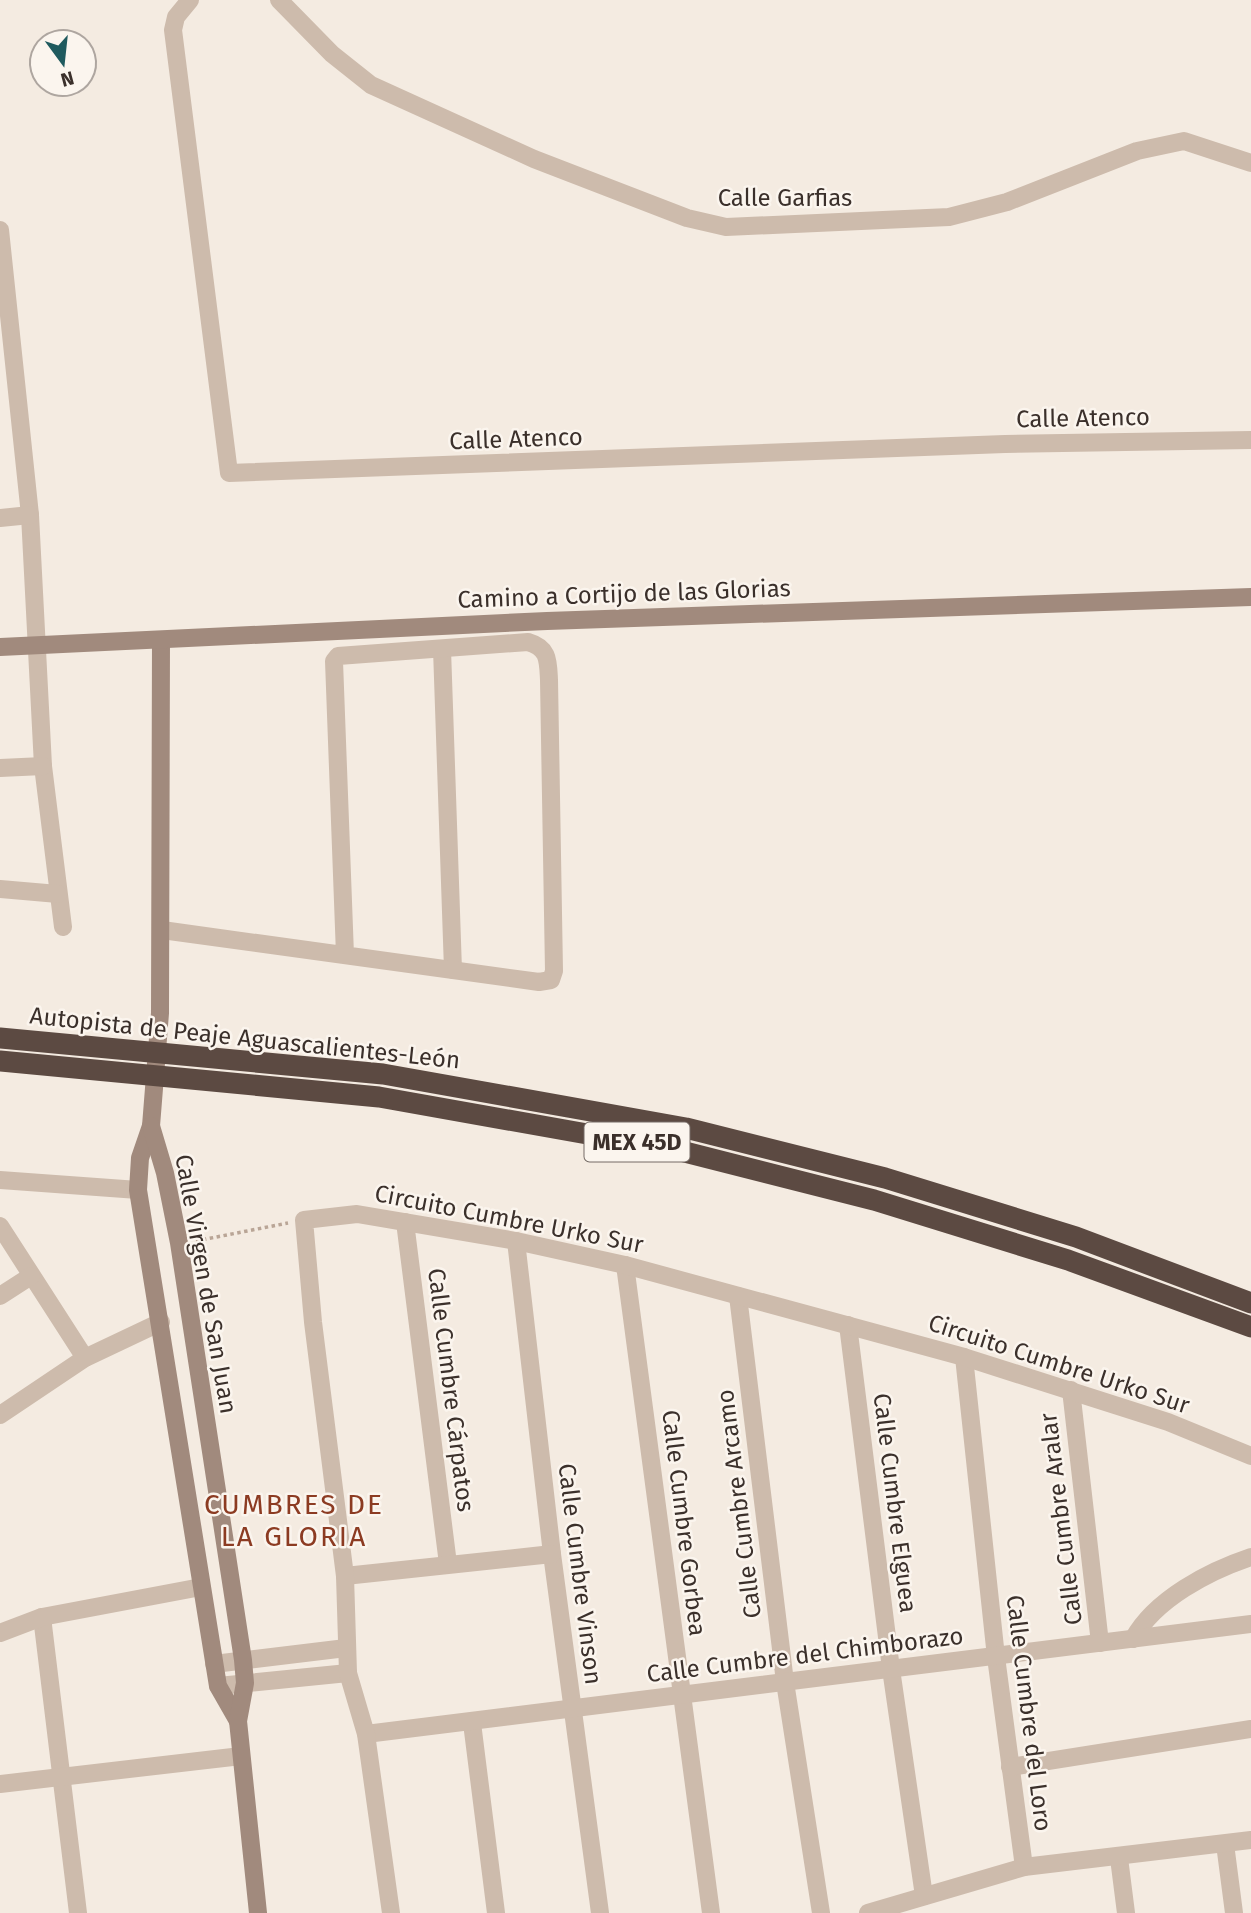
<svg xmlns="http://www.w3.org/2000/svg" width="1251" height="1913" font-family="'Fira Sans',sans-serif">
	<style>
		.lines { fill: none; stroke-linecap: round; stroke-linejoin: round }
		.path { stroke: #b9a596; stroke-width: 3.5; stroke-dasharray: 3.5 3.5; stroke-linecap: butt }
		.street { stroke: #cdbbac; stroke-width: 18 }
		.secondary { stroke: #a18a7d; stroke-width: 18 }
		.highway { stroke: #5c4a42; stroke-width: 21 }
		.labels { text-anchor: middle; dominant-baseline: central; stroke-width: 5; stroke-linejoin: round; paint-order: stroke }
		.shield { fill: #fbf5ee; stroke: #756b66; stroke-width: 2 }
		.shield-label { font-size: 23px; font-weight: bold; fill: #3b302b }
		.street-label { font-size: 24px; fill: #3b302b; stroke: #fbf5ee }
		.quarter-label { font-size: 28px; letter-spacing: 2px; fill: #8c3b22; stroke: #fbf5ee }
	</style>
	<rect width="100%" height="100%" fill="#f4ebe1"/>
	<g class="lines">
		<path class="path" d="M196,1241L288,1223"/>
		<g class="street">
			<path d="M190,0L176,17L173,30L229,473L1005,444L1251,440"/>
			<path d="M279,0L332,54L371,85L534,159L687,218L726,227L949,217L1007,202L1137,151L1184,141L1251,163"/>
			<path d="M0,230L30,515L43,766L63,927"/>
			<path d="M0,518L30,515"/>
			<path d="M442,649L453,970"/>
			<path d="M0,768L43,766"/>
			<path d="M0,889L58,894"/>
			<path d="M162,930L539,982L551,980L554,971L549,680C548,661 549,648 528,642L338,656L334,661L345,955"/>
			<path d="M0,1180L138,1190"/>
			<path d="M405,1222L448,1564"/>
			<path d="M0,1226L85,1358"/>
			<path d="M516,1241L552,1554L600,1913"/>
			<path d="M625,1265L711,1913"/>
			<path d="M0,1296L31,1276"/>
			<path d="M738,1296L785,1682L821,1913"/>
			<path d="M848,1325L891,1669L924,1896"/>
			<path d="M964,1357L996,1657L1024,1867"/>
			<path d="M1071,1390L1100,1643"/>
			<path d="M0,1415L85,1358L161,1322"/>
			<path d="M345,1576L552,1554"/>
			<path d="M42,1617L78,1913"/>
			<path d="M0,1633L42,1617L201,1587"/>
			<path d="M1133,1639C1155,1599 1209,1571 1251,1557"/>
			<path d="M214,1664L346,1648"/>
			<path d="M218,1686L348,1673"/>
			<path d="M472,1723L496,1913"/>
			<path d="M366,1734L1251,1624"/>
			<path d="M1010,1767L1251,1729"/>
			<path d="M0,1784L241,1756"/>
			<path d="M1225,1844L1234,1913"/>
			<path d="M1119,1858L1126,1913"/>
			<path d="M391,1913L366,1734L348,1673L345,1576L313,1322L304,1220L357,1214L516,1241L625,1265L964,1357L1168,1422L1251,1456"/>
			<path d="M868,1913L1024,1867L1251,1840"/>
		</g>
		<g class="secondary">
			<path d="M161,640L160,1013L151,1126L140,1158L138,1190L218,1686L238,1721"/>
			<path d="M0,647L547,621L1251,597"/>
			<path d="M151,1126L165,1173L179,1243L243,1660L245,1683L238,1721L258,1913"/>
		</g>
		<g class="highway">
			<path d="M0,1038L383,1074L686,1128L885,1178L1076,1237L1251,1303"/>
			<path d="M0,1061L379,1097L677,1150L874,1200L1068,1260L1251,1327"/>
		</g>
	</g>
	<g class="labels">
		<rect class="shield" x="584.5" y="1122.5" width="105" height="39" rx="5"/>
		<g class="shield-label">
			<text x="637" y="1142">MEX 45D</text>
		</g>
		<g class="street-label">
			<text x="785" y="198">Calle Garfias</text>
			<text transform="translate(1083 418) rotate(-1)">Calle Atenco</text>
			<text transform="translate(516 439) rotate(-2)">Calle Atenco</text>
			<text transform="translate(624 594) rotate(-2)">Camino a Cortijo de las Glorias</text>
			<text transform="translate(245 1038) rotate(6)">Autopista de Peaje Aguascalientes-León</text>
			<text transform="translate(509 1219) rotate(11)">Circuito Cumbre Urko Sur</text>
			<text transform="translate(206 1284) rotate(80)">Calle Virgen de San Juan</text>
			<text transform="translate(1059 1364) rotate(18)">Circuito Cumbre Urko Sur</text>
			<text transform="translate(451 1390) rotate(83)">Calle Cumbre Cárpatos</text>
			<text transform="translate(895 1503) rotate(83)">Calle Cumbre Elguea</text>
			<text transform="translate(739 1504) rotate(-97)">Calle Cumbre Arcamo</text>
			<text transform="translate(1061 1519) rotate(-97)">Calle Cumbre Aralar</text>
			<text transform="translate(684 1523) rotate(83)">Calle Cumbre Gorbea</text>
			<text transform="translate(580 1574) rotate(83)">Calle Cumbre Vinson</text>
			<text transform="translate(805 1655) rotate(-7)">Calle Cumbre del Chimborazo</text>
			<text transform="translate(1029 1713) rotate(83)">Calle Cumbre del Loro</text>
		</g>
		<g class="quarter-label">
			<text x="294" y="1504">CUMBRES DE<tspan x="294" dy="32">LA GLORIA</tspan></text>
		</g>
	</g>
	<g transform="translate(63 63) rotate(165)"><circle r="33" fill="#fbf5ee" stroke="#aea6a0" stroke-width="2"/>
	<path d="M0-5L12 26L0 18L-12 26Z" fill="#1f5a5e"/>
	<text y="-10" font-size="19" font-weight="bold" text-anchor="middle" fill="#3b302b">N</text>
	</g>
</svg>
